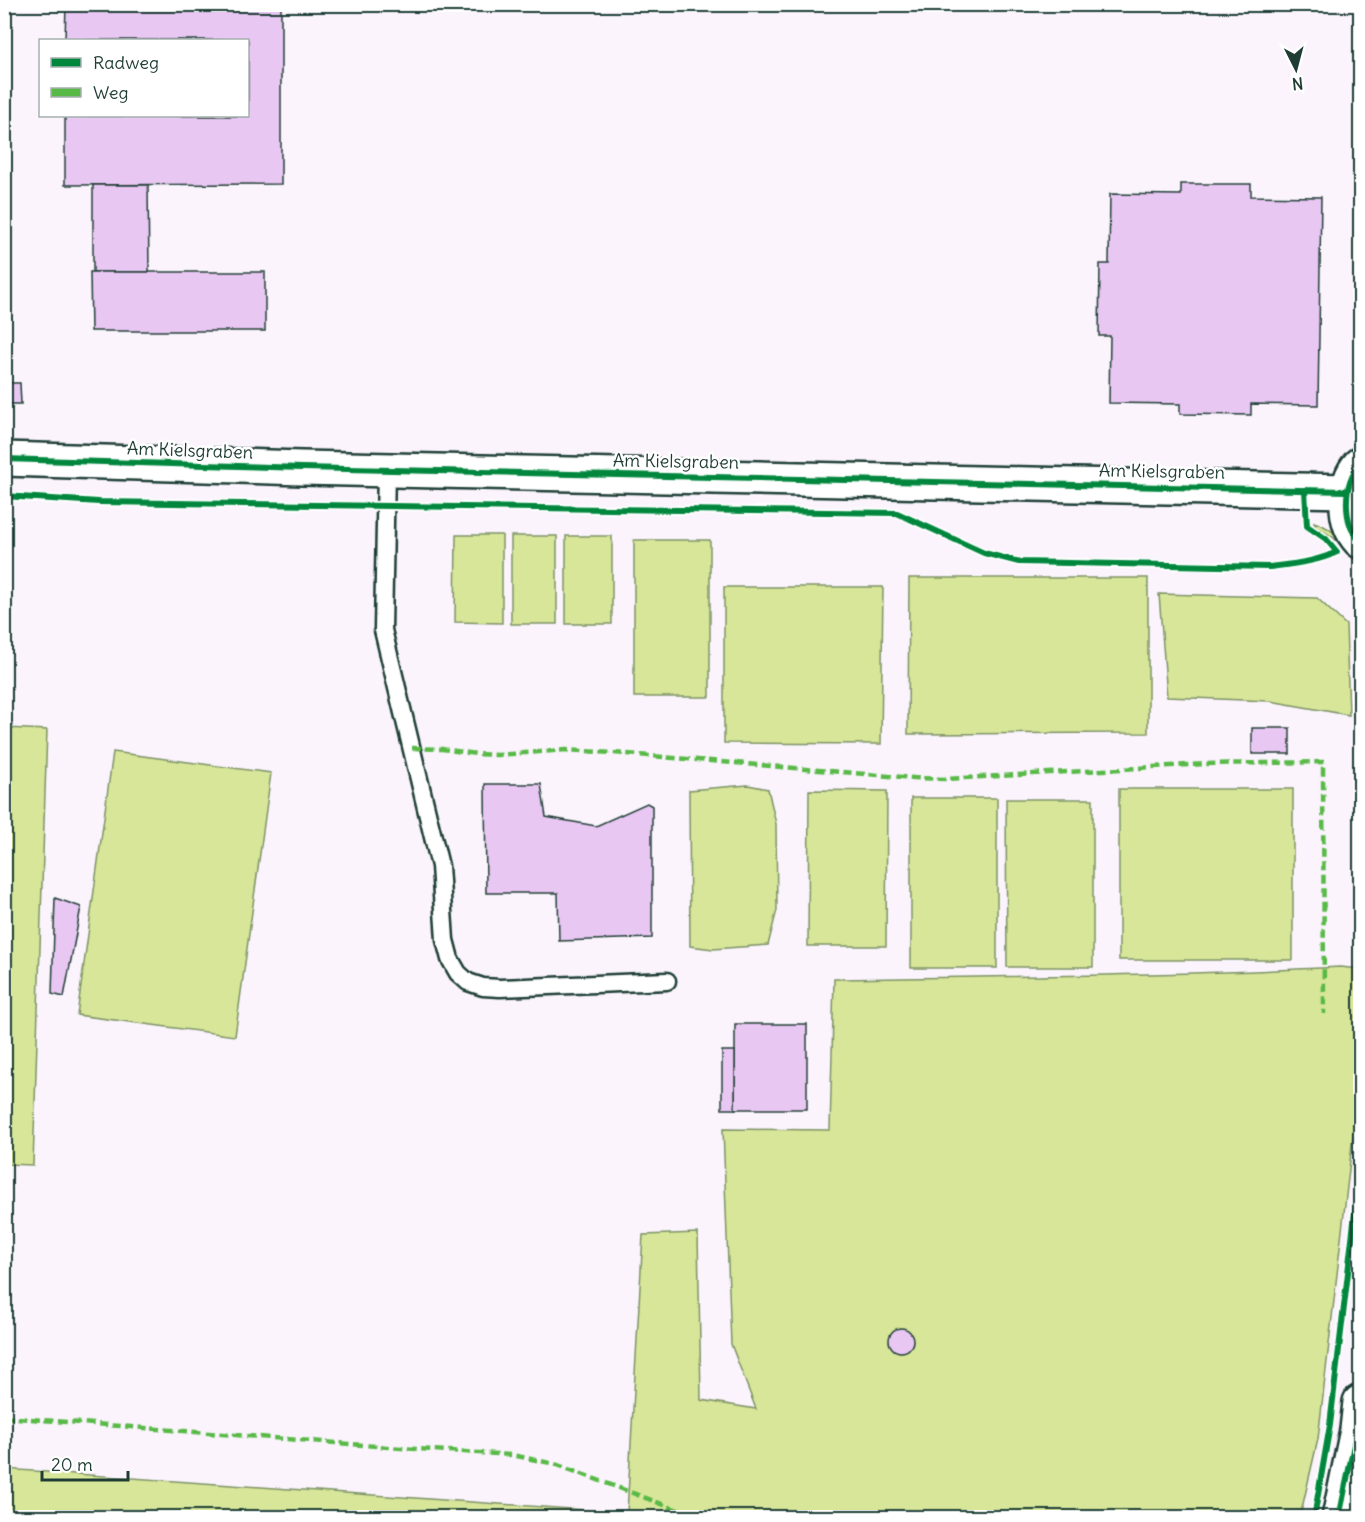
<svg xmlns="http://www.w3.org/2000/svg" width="1365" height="1522" font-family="Delius,sans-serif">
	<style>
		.green { fill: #d8e699; stroke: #7c9266; stroke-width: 1.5 }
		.building { fill: #e9c7f3; stroke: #1f3d34; stroke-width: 1.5 }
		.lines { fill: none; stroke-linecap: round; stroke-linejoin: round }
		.service-casing { stroke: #1f3d34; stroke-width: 21 }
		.tertiary-casing { stroke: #1f3d34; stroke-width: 38 }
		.service { stroke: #fff; stroke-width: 16 }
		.tertiary { stroke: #fff; stroke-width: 33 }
		.quiet { stroke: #58b947; stroke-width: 4.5; stroke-dasharray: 9 4.5; stroke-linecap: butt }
		.cycleway-casing { stroke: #fff; stroke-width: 10 }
		.cycleway { stroke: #00873e; stroke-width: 6 }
		.labels { text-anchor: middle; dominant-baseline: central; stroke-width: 5; stroke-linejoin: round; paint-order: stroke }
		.street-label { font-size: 18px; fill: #1f3d34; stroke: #fff }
	</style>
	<rect width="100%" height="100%" fill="#fbf4fd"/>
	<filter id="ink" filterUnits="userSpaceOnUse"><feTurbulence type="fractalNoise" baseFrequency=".0167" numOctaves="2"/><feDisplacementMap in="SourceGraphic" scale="12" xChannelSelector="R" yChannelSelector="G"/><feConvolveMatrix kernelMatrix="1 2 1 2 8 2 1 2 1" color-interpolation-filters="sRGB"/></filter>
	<g filter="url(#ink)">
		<g class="green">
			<path d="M1314,522C1338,530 1343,544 1360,559V566L1333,537L1316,527Z"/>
			<path d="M456,535H502V623L455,622Z"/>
			<rect x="511" y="536" width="46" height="88"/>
			<rect x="566" y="536" width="46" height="88"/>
			<rect x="634" y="540" width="76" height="157"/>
			<path d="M909,578H1148V733L908,734Z"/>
			<path d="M724,587H883L881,744L724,743Z"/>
			<path d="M1159,594L1317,598L1346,625L1349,715L1270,701L1167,697Z"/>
			<path d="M5,728L47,730L33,1165L5,1164Z"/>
			<path d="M113,752L271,773L235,1036L77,1015Z"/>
			<path d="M748,785L768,789L776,824L777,910L768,945L713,949L690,946L689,790Z"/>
			<rect x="1119" y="789" width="174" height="171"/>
			<path d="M809,790L887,791L886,946H808Z"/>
			<rect x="911" y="798" width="86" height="170"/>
			<path d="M1006,799H1093V967H1007Z"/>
			<path d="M1340,967L1360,969V1074L1318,1439L1300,1517H5V1469L627,1513L643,1235L698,1233L701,1400L756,1409L731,1344L723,1129L830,1130L834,979C1003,976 1172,976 1340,967Z"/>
		</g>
		<g class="building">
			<path d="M66,4H281V184L65,185V116H248V40H65Z"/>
			<rect x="652" y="4" width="57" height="7"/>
			<path d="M1181,184H1251V196L1321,197L1318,405L1251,404V415L1180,414V404L1109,403L1110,336H1099L1100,264H1109L1110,194L1181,195Z"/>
			<path d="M93,185H148L149,272H93Z"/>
			<path d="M90,272H265V331H91Z"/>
			<path d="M4,383H20L21,404H4Z"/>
			<rect x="1252" y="728" width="38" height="26"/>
			<path d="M485,784H541L546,817L596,826L647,803L652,806V938L559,941L558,893H486Z"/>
			<path d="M55,898L81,907L64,997L52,994Z"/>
			<rect x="735" y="1024" width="72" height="85"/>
			<rect x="722" y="1051" width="13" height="58"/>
			<circle cx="901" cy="1340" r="12"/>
		</g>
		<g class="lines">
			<defs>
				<path id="service" d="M386,470L383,630L440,866L445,940L450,959L458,973L468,982L483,987L500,988L667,981"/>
				<g id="tertiary">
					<path d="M4,459L302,468L1347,491"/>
					<path d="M1360,464C1343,483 1342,522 1360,541"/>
					<path d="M1339,1518L1357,1430L1360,1402"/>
				</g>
			</defs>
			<use href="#service" class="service-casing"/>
			<use href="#tertiary" class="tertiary-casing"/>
			<use href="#service" class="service"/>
			<use href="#tertiary" class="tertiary"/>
			<g class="quiet">
				<path d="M412,748L442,749L476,754L497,755L566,750L614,753L914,778L947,779L1206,764L1323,762L1324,1014"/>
				<path d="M4,1417L401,1448L512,1455L555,1464L678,1510"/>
				<path d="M676,1518L678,1510L708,1518"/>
			</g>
			<defs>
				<g id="cycleway">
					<path d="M4,459L302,468L1347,491"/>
					<path d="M1360,464C1343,483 1342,522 1360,541"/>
					<path d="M4,496L99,502L897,513L984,553L1019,562L1270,567C1293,564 1316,562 1337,552L1326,539L1307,526L1305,490"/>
					<path d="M1314,1518L1330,1425L1360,1171"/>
					<path d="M1339,1518L1357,1430L1360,1402"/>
				</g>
			</defs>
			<use href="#cycleway" class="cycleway-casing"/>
			<use href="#cycleway" class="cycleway"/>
		</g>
	</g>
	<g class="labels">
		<g class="street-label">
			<text transform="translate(190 450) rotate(2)">Am Kielsgraben</text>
			<text transform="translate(676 461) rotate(1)">Am Kielsgraben</text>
			<text transform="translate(1162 471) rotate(1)">Am Kielsgraben</text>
		</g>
	</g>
	<rect width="1365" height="1522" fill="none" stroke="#fff" stroke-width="24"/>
	<rect x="12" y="12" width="1341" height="1498" fill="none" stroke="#1f3d34" stroke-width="2" filter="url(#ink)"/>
	<rect x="39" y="39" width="210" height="78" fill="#ffffff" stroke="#a5b1ae" stroke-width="1.5"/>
	<rect x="51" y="58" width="30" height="9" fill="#00873e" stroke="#a5b1ae" stroke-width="1.5"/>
	<text x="93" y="69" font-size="18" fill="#1f3d34">Radweg</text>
	<rect x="51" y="88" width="30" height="9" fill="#58b947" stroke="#a5b1ae" stroke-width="1.5"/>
	<text x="93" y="99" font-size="18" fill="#1f3d34">Weg</text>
	<g transform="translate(1296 69) rotate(174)" stroke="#ffffff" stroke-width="4.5" paint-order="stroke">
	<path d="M0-4.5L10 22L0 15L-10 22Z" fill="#1f3d34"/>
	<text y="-9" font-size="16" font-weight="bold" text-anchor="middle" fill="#1f3d34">N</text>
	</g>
	<path d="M42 1471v9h86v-9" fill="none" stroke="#1f3d34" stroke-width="3"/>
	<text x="51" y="1471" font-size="18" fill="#1f3d34" stroke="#ffffff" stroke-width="4.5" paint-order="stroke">20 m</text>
</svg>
